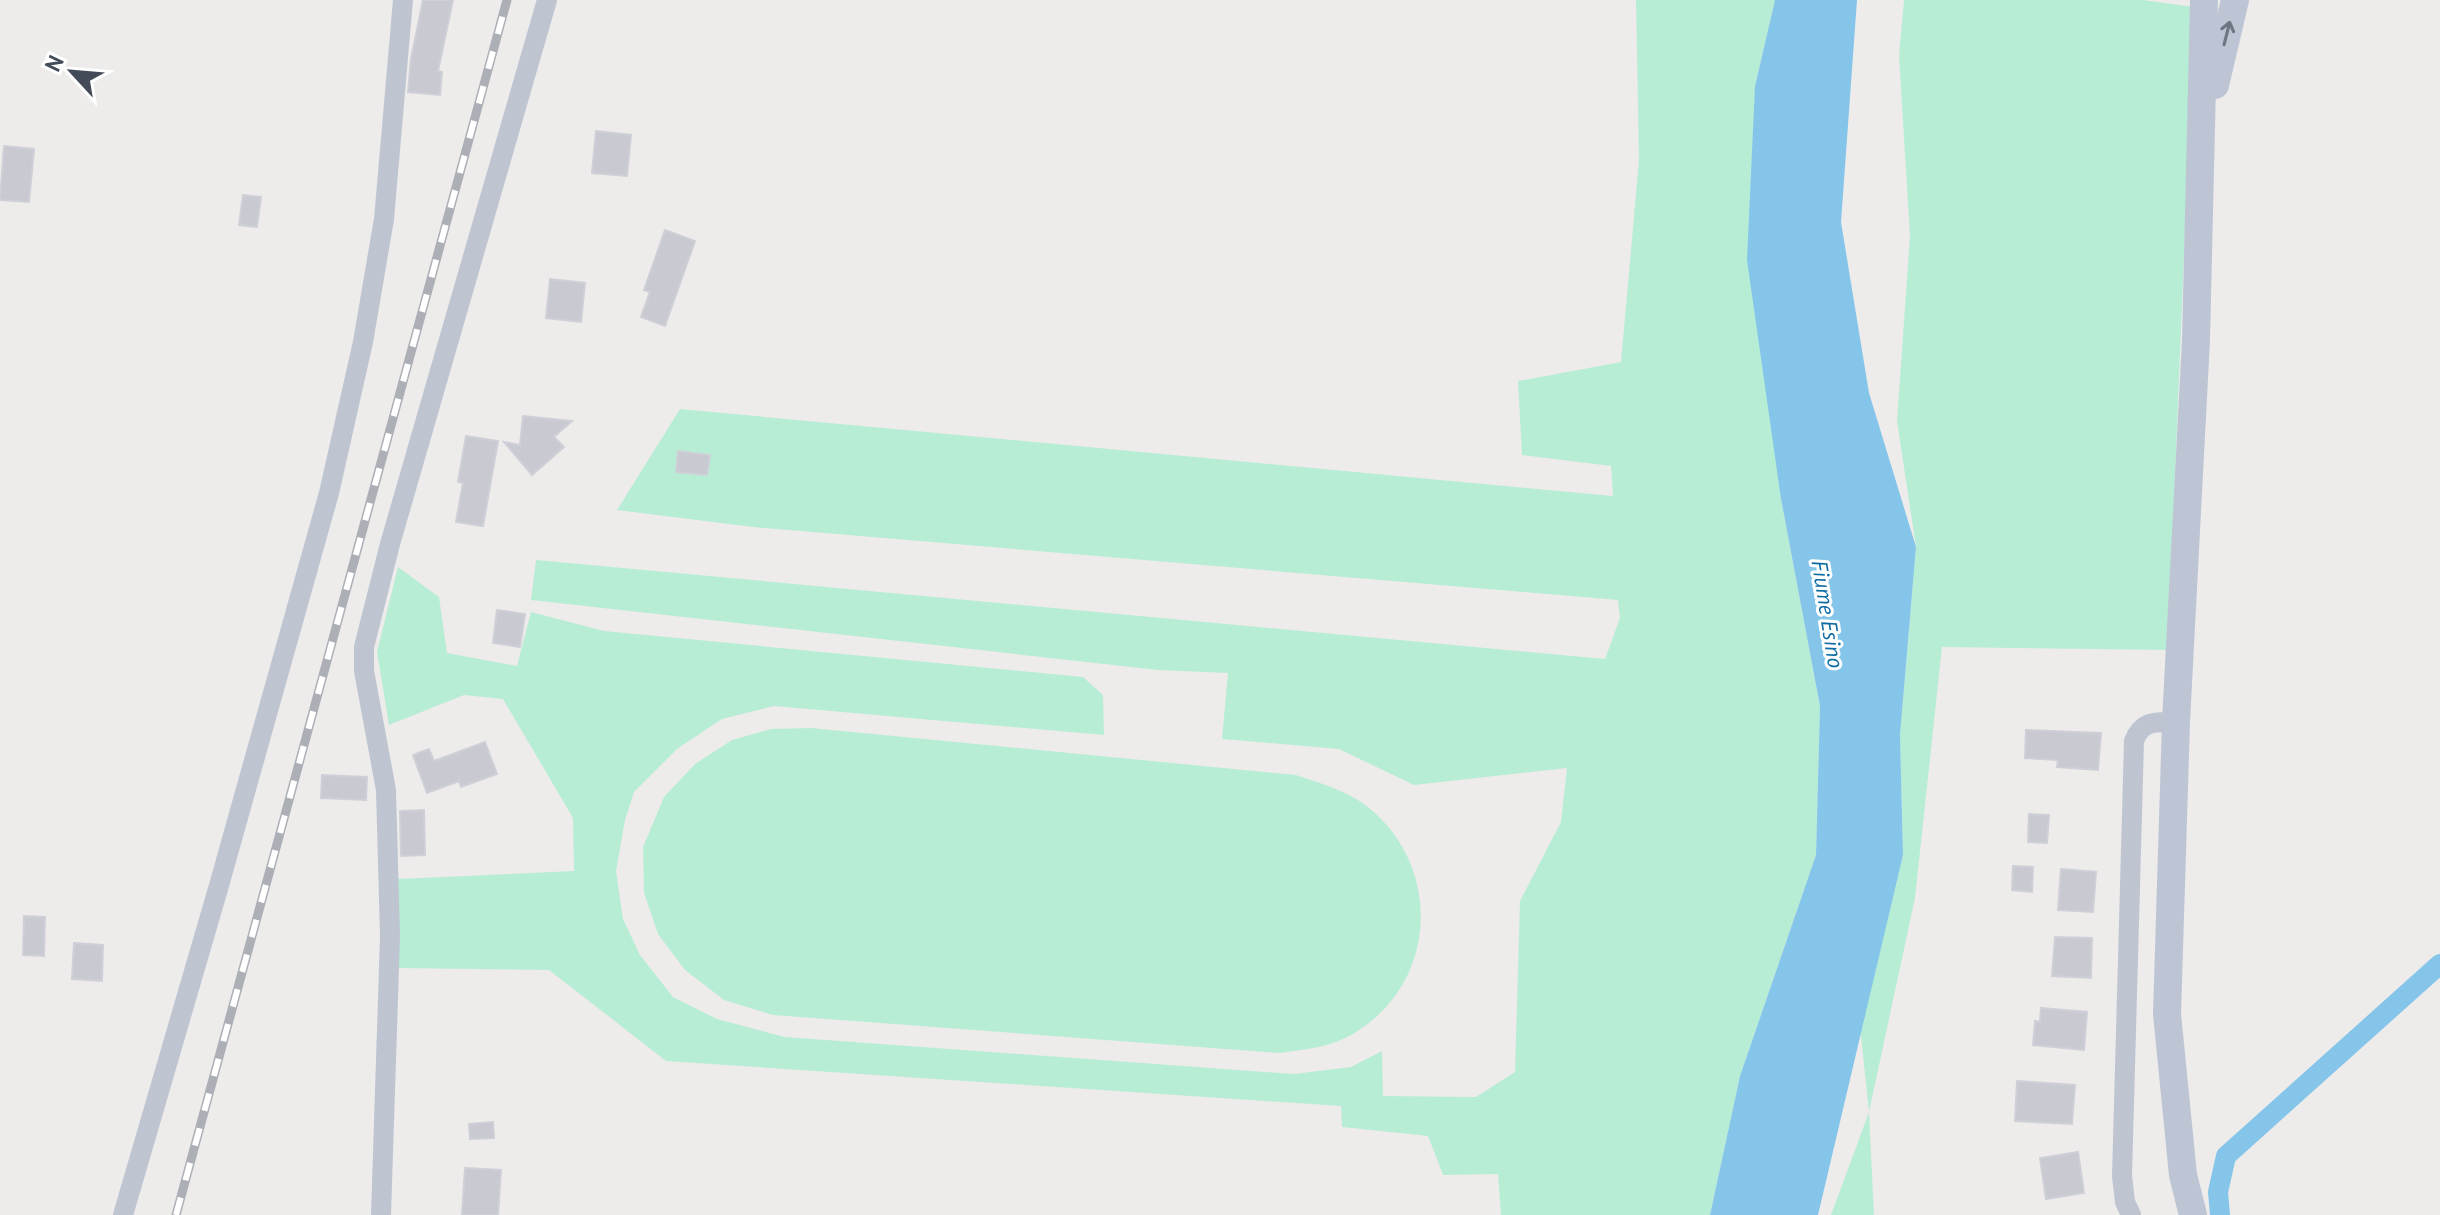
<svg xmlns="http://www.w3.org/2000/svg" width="2440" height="1215" font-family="'PT Sans',sans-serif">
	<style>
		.green { fill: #b8edd5 }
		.water { fill: #85c5ea }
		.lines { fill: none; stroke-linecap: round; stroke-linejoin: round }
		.canal { stroke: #85c5ea; stroke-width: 20 }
		.building { fill: #c8c9d1; stroke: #cfd0d7; stroke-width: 2 }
		.street { stroke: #bec5d1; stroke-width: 20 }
		.secondary { stroke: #bdc5d5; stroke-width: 28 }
		.rail-casing { stroke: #adafb6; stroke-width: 9 }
		.rail { stroke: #fff; stroke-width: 6; stroke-dasharray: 18; stroke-linecap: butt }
		.oneway { stroke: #6e7684 }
		.labels { text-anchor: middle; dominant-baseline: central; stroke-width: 6; stroke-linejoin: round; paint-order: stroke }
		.water-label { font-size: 22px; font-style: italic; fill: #0d6ba2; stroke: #fff }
	</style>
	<rect width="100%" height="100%" fill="#eeebeb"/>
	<g class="green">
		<path d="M1636,0H1775L1755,86L1781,499L1820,706L1816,855L1740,1076L1710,1215H1501L1498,1174L1443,1175L1428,1136L1342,1127L1341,1106L666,1061L549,970L397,968L398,879L574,871L573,818L503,699L464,695L389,725L377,652L398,567L439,597L447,653L517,666L531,612L604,631L1083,677L1103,695L1104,735L774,706L722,719L677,749L634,792L625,820L616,871L623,919L640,955L673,997L717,1019L785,1037L1294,1074L1351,1067L1382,1051L1383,1096L1476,1097L1515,1072L1520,901L1561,822L1567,768L1414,785L1339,749L1222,739L1228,673L1158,670L531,600L536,560L1605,659L1620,618L1618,600L753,527L617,510L680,409L1613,496L1611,466L1522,455L1518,381L1621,362L1639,160Z"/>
		<path d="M1904,0H2143L2194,7L2168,650L1942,647L1915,898L1869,1112L1874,1215H1831L1869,1112L1860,1027L1903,855L1900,735L1916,547L1897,421L1910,236L1899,56Z"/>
		<path d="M811,728L1296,775C1320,783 1344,790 1364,804C1442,862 1440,980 1356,1032C1333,1047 1307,1049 1280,1053L773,1015L724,1000L685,970L658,934L644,893L643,847L664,797L695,764L732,740L771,729Z"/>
	</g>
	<path class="water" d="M1775,0H1857L1841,222L1869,393L1916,547L1900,735L1903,855L1818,1215H1710L1740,1076L1816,855L1820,706L1781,499L1747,260L1755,86Z"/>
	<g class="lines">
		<path class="canal" d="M2220,1215L2218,1192L2226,1156L2440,964"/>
	</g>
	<g class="building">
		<path d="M423,0H453L438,71L442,72L440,95L408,92L411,59Z"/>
		<path d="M596,131L631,135L627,176L592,173Z"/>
		<path d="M4,146L34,149L29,202L0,200Z"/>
		<path d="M243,195L261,197L257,227L239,225Z"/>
		<path d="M665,230L695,241L665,326L641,317L650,292L644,290Z"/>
		<path d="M550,279L585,283L581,322L546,318Z"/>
		<path d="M523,416L572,421L554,437L564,447L532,475L504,442L520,445Z"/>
		<path d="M466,436L498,441L483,526L456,522L463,483L458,482Z"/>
		<path d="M678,451L710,455L707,475L676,472Z"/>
		<path d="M497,610L525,614L520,647L493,643Z"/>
		<path d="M2026,730L2101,733L2098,770L2057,767L2058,760L2025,758Z"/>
		<path d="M485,742L497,774L461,787L459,781L427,793L413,755L429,749L434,761Z"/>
		<path d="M322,775L367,777L366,800L321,798Z"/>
		<path d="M424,810L425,855L401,856L400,811Z"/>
		<path d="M2029,814L2049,815L2047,843L2028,842Z"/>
		<path d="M2013,866L2033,867L2032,892L2012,890Z"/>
		<path d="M2061,869L2096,872L2093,912L2058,910Z"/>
		<path d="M24,916L45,917L44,956L23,955Z"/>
		<path d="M2055,937L2092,938L2091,978L2052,976Z"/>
		<path d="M74,943L103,945L102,981L72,979Z"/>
		<path d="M2041,1008L2087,1012L2084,1050L2033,1045L2035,1021L2040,1022Z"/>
		<path d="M2017,1081L2075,1085L2072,1124L2015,1121Z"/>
		<path d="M493,1122L494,1138L470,1139L469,1124Z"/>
		<path d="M2078,1152L2084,1193L2046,1199L2040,1158Z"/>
		<path d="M465,1168L501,1170L498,1215H462Z"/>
	</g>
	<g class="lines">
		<g class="street">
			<path d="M123,1215L218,889L329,493L363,342L384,219L403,0"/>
			<path d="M381,1215L390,936L386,790L364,671V647L390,544L547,0"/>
			<path d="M2131,1215L2125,1202L2122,1176L2134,741C2142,720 2155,722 2176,722"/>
		</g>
		<g class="secondary">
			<path d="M2215,85L2235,0"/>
			<path d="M2193,1215L2183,1175L2167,1014L2176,722L2196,340L2204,0"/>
		</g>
		<defs>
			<path id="rail" d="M176,1215L507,0"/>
		</defs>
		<use href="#rail" class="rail-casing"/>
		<use href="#rail" class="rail"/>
	</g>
	<defs><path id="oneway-shaft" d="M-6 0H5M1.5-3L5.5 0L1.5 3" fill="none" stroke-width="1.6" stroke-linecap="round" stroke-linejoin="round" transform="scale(2)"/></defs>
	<use class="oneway" href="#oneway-shaft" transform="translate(2227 33) rotate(-76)"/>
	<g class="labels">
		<g class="water-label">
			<text transform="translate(1828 614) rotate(81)">Fiume Esino</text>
		</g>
	</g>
	<g transform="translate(72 72) rotate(296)" stroke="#ffffff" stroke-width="6" paint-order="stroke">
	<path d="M0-6L14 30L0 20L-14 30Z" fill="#444b58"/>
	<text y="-12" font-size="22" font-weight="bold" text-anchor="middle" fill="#444b58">N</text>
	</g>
</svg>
